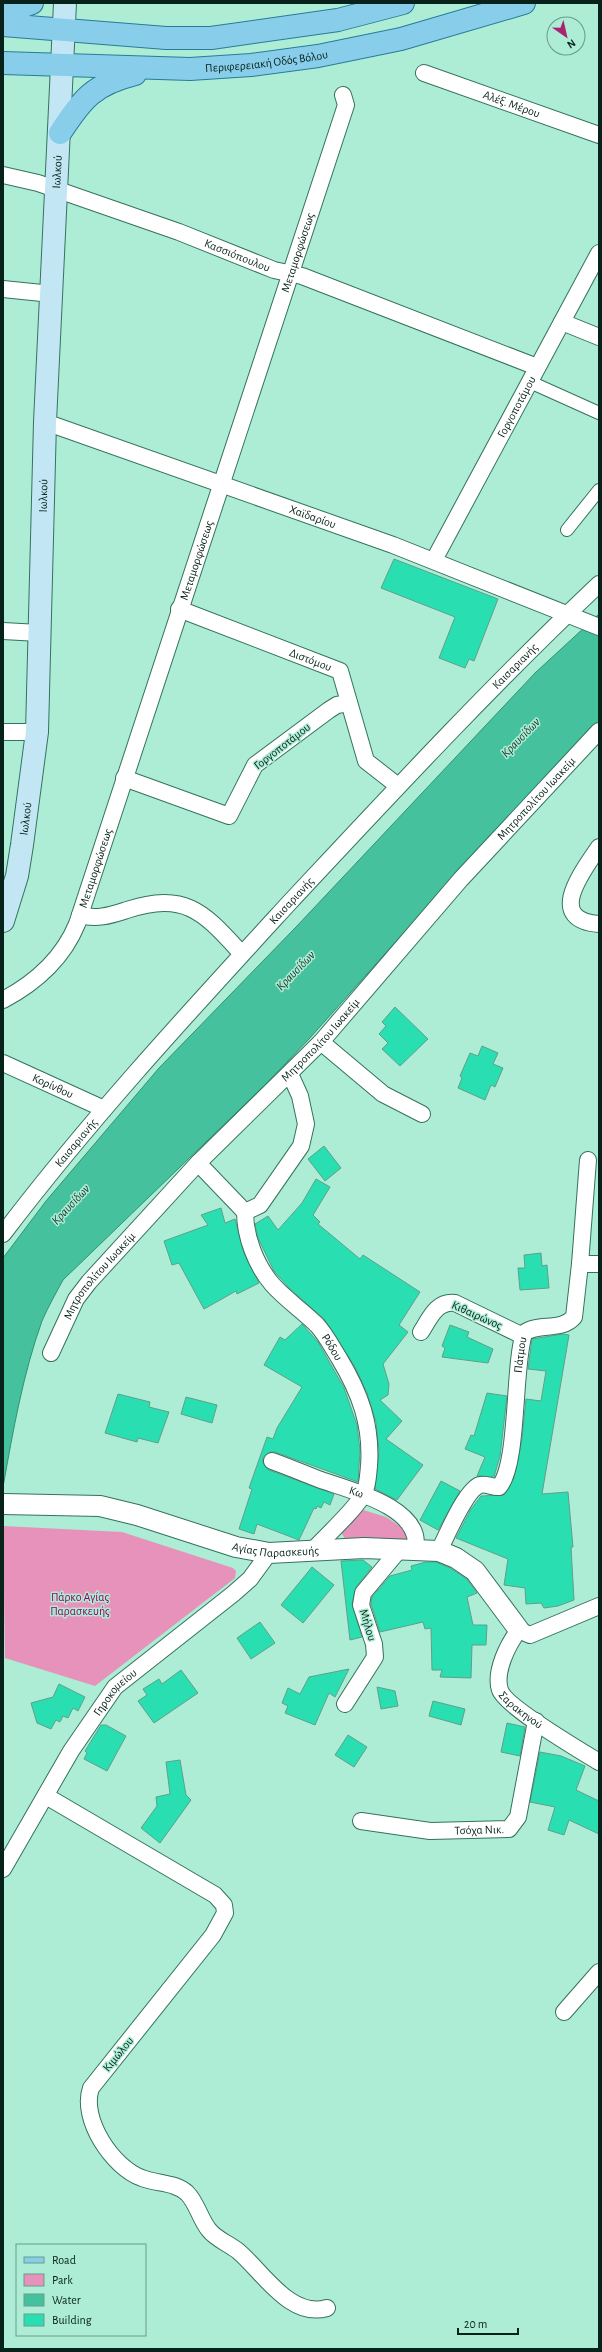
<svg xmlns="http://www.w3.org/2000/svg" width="602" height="2352" font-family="'Alegreya Sans',sans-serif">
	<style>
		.green { fill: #e792ba }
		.water { fill: #45c19d; stroke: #329176 }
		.building { fill: #29deb1; stroke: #619f8a }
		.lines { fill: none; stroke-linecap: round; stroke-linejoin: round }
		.pedestrian-casing { stroke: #34725e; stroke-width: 14 }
		.minor-casing { stroke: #34725e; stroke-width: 18 }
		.tertiary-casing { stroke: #34725e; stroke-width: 22 }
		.secondary-casing { stroke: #34725e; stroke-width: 24 }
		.primary-casing { stroke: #277c98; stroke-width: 24 }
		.pedestrian { stroke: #fff; stroke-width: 12 }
		.minor { stroke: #fff; stroke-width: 16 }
		.tertiary { stroke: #fff; stroke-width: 20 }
		.secondary { stroke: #c3e6f4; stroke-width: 22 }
		.primary { stroke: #88cdea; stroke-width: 22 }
		.labels { text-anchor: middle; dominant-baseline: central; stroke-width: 3; stroke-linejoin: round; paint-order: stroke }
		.street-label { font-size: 12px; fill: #07221a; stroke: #adedd6 }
		.park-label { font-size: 12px; fill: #940160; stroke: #adedd6 }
		.water-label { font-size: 13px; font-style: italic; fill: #19332a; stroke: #adedd6 }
	</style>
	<rect width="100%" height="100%" fill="#adedd6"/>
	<g class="green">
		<path d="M357,1508L386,1517L410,1533L409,1543L346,1540L340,1531Z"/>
		<path d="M3,1526L122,1532L233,1568L236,1571L235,1578L95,1686L5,1658Z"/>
	</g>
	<path class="water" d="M599,614V724L408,928L309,1039L265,1085L63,1280C56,1293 48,1307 42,1321C23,1374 13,1431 3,1487V1258L46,1201L159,1068L296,927L535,673Z"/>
	<g class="building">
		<path d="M394,559L498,599L474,661L469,659L465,668L439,658L455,617L381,588Z"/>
		<path d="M395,1007L428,1039L400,1066L382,1049L388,1043L379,1034L386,1026L382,1022Z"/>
		<path d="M482,1046L498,1053L493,1064L503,1068L495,1087L491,1085L485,1100L458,1088L462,1078L460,1076L470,1053L478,1056Z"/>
		<path d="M324,1146L341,1168L325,1181L308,1159Z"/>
		<path d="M316,1179L330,1187L313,1215L320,1222L318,1224L360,1259L363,1255L420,1292L399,1325L408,1332L383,1364L389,1384L388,1395L380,1400L402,1421L386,1439L423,1465L397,1500L375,1489L379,1451L376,1422L367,1393L355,1367L324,1319L289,1288L274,1271L258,1238L255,1224L268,1216L278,1230L302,1203Z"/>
		<path d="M221,1208L225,1223L235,1219L244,1253L259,1283L237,1294L236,1291L204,1309L179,1263L172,1265L164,1241L208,1225L201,1215Z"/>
		<path d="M541,1253L542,1266L547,1265L549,1288L520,1290L518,1268H525L524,1255Z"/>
		<path d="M302,1324L318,1342L344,1388L357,1425L360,1451L358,1482L275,1452H270L263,1457V1463L269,1470L334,1494L330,1505L324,1502L321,1508L317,1506L316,1509L314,1508L299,1540L257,1524L254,1534L239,1529L252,1489L249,1488L267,1437L273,1439L277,1428L302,1387L264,1365L280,1337L285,1340Z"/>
		<path d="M450,1325L469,1332L467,1337L493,1349L488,1363L442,1357L445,1348L442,1346Z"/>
		<path d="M563,1334L569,1335L542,1494L568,1492L573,1547H571L574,1600L558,1606L544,1608L541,1603L526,1604L525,1588L504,1585L508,1559L456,1538L471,1509L481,1496L504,1495L514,1478L522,1439L526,1399L541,1401L546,1371L528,1369L532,1339Z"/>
		<path d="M487,1393L507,1396L500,1456L494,1477L477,1476L485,1457L465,1449L471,1435L474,1436Z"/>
		<path d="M118,1394L150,1402L149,1407L169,1412L158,1443L138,1438L137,1442L105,1433Z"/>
		<path d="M186,1397L217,1405L212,1423L181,1414Z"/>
		<path d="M441,1481L460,1491L438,1530L420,1520Z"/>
		<path d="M363,1560L372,1567L356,1587L352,1604L362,1637L350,1640L341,1561Z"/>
		<path d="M426,1562H436L450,1568L467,1579L477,1593L467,1597L473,1625H487L486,1645H472L471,1678L440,1677L442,1670H432L431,1628L425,1629L423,1622L380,1632L371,1604L372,1597L390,1576L412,1570L411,1566Z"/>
		<path d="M312,1567L334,1585L303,1623L281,1605Z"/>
		<path d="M260,1622L275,1643L251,1659L237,1638Z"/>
		<path d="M349,1669L335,1697L329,1693L315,1725L285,1713L288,1706L282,1703L288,1688L300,1694L309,1677Z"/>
		<path d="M181,1670L198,1693L154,1723L138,1701L147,1695L143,1689L159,1679L162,1684Z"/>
		<path d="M59,1684L85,1697L78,1711L73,1708L68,1718L63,1716L60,1722L56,1720L51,1729L37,1723L31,1703L53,1697Z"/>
		<path d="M377,1687L395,1691L398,1706L381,1709Z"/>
		<path d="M433,1701L465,1709L461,1725L429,1716Z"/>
		<path d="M507,1723L525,1727L520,1756L501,1752Z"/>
		<path d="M101,1725H106L126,1736L107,1771L84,1759L87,1753L85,1751Z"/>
		<path d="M348,1735L367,1747L354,1767L335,1755Z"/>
		<path d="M540,1752L561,1756L585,1766L576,1790L599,1801V1834L569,1820L564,1835L548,1830L555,1807L530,1802Z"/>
		<path d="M180,1760L186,1795L191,1800L160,1843L141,1828L157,1806L156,1797L170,1794L166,1762Z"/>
	</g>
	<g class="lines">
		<defs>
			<g id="pedestrian">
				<path d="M530,382L599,413"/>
				<path d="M567,530L599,490"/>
			</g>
			<g id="minor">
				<path id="s1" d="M424,73L599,135"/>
				<path id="s2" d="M3,175L38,183L179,232L274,270L302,276L537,367"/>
				<path d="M3,289L52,294"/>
				<path d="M562,322L599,337"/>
				<path id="s3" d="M45,422L393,545L599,627"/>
				<path id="s4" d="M434,560L599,253"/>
				<path id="s5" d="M179,609L340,671L366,761L398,786"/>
				<path d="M3,631L39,633"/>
				<path d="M3,732H37"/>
				<path d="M124,778L229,816L255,765L329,710L337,705L349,703"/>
				<path d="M599,847C582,872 545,920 599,924"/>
				<path d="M80,915C97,920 111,915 127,910C187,891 204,913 242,954"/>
				<path id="s6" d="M3,1000C35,983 63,958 77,924L346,105L343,95"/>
				<path d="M321,1042L383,1094L422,1114"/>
				<path id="s7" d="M3,1063L104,1109"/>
				<path id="s8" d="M198,1163L245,1212C245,1237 256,1265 272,1284C285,1299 303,1311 317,1325C326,1335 332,1347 339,1358C360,1393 372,1425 369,1466C368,1475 368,1485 364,1493C357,1508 324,1538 311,1552"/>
				<path d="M245,1212L260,1205L301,1146L306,1124L300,1096L290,1074"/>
				<path id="s9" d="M3,1234C91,1118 191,1010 290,902C391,794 491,686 599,584"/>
				<path d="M580,1264H599"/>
				<path d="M421,1332C430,1318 436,1301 455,1303L523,1336"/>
				<path id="s10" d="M51,1353L76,1299L89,1282L198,1163L321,1042L461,879L599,731"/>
				<path id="s11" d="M272,1461C289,1467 305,1474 321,1480C350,1490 424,1508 415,1549"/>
				<path id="s12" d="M439,1551C446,1537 466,1489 480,1485C486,1483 493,1488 499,1487C519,1464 513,1368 524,1333C538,1322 561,1332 574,1317L580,1264L588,1160"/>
				<path id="s13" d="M599,1606L530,1635L519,1630C508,1644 494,1672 500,1690C505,1706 581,1751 599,1762"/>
				<path d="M345,1704L375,1657L374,1644L361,1605L363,1593L399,1550"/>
				<path d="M46,1796L215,1895L224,1905L225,1913L213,1935L91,2088C80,2119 113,2168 142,2178C157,2184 175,2182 187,2193C197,2203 200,2219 209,2230C217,2240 228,2243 238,2251C262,2271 290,2319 327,2308"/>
				<path id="s14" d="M361,1821L430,1831L509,1829L518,1817L536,1721"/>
				<path id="s15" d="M3,1869L71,1751L115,1687L233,1594L250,1579L269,1553"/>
				<path d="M564,2012L599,1972"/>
			</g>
			<g id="tertiary">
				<path id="s16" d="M3,1504L100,1506L137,1515L236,1547L269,1553L364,1548L439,1551L456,1558L475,1571L519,1630"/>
			</g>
			<g id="secondary">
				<path id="s17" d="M3,921L17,876L22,845L37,732L45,422L65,3"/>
			</g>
			<g id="primary">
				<path d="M3,14L32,3"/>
				<path d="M3,25L166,38H211L338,20L403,3"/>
				<path id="s18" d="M3,63L190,69L251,65L318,56L401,39L524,3"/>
				<path d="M60,133C82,99 94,84 135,74"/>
			</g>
		</defs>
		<use href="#pedestrian" class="pedestrian-casing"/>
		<use href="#minor" class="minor-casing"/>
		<use href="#tertiary" class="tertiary-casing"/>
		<use href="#secondary" class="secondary-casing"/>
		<use href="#primary" class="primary-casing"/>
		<use href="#pedestrian" class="pedestrian"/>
		<use href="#minor" class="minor"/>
		<use href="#tertiary" class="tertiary"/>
		<use href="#secondary" class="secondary"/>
		<use href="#primary" class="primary"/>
	</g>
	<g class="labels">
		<g class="street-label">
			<text stroke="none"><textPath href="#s18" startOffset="264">Περιφερειακή Οδός Βόλου</textPath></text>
			<text stroke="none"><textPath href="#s1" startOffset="93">Αλέξ. Μέρου</textPath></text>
			<text stroke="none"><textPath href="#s17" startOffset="753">Ιωλκού</textPath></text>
			<text stroke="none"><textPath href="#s6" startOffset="815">Μεταμορφώσεως</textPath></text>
			<text stroke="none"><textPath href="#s2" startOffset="248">Κασσιόπουλου</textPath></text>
			<text stroke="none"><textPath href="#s4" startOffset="174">Γοργοποτάμου</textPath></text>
			<text stroke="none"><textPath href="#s17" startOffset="429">Ιωλκού</textPath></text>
			<text stroke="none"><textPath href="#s3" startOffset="284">Χαϊδαρίου</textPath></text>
			<text stroke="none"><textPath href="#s6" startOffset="491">Μεταμορφώσεως</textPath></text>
			<text stroke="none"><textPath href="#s5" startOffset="141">Διστόμου</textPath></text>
			<text stroke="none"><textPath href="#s9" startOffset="765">Καισαριανής</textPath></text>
			<text transform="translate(282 746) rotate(-38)">Γοργοποτάμου</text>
			<text stroke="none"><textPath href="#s10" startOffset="740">Μητροπολίτου Ιωακείμ</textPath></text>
			<text stroke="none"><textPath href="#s17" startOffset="105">Ιωλκού</textPath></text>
			<text stroke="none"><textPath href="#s6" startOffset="167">Μεταμορφώσεως</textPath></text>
			<text stroke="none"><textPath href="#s9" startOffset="441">Καισαριανής</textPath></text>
			<text stroke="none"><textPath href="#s10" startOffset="416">Μητροπολίτου Ιωακείμ</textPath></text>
			<text stroke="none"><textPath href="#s7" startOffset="55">Κορίνθου</textPath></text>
			<text stroke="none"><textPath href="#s9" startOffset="117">Καισαριανής</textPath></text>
			<text stroke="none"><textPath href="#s10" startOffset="92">Μητροπολίτου Ιωακείμ</textPath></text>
			<text transform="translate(477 1315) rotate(24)">Κιθαιρώνος</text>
			<text stroke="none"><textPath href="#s8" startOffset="234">Ρόδου</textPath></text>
			<text stroke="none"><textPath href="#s12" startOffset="233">Πάτμου</textPath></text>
			<text stroke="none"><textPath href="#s11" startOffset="90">Κω</textPath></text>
			<text stroke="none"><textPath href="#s16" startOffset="279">Αγίας Παρασκευής</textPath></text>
			<text transform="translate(368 1625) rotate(73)">Μήλου</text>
			<text stroke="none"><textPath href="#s15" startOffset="210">Γηροκομείου</textPath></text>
			<text stroke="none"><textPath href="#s13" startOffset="181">Σαρακηνού</textPath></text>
			<text stroke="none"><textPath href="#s14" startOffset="119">Τσόχα Νικ.</textPath></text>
			<text transform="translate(118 2054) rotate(-51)">Κιμώλου</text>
		</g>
		<g class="park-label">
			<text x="80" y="1597">Πάρκο Αγίας<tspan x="80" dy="14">Παρασκευής</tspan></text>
		</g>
		<g class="water-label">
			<text transform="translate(521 738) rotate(-46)">Κραυσίδων</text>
			<text transform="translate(296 971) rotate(-46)">Κραυσίδων</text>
			<text transform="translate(71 1205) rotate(-47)">Κραυσίδων</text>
		</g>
	</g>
	<rect width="602" height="2352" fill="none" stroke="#07221a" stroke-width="8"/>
	<rect x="16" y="2244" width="130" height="92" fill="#adedd6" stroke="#6b9c8b"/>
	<rect x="24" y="2257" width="20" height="6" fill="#88cdea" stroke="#6b9c8b"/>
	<text x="52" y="2264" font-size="12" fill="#07221a">Road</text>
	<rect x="24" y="2274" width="20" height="12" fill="#e792ba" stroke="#6b9c8b"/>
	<text x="52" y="2284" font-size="12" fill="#07221a">Park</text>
	<rect x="24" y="2294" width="20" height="12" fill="#45c19d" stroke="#6b9c8b"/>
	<text x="52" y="2304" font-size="12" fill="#07221a">Water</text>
	<rect x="24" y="2314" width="20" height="12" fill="#29deb1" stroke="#6b9c8b"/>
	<text x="52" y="2324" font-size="12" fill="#07221a">Building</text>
	<g transform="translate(566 36) rotate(146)"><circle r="19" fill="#adedd6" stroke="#6b9c8b"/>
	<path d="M0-3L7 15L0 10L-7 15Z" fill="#a72471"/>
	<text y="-6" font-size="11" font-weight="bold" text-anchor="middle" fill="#07221a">N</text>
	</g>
	<path d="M458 2328v6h60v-6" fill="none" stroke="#07221a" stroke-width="2"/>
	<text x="464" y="2328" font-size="12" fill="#07221a" stroke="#adedd6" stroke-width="3" paint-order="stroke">20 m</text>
</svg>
